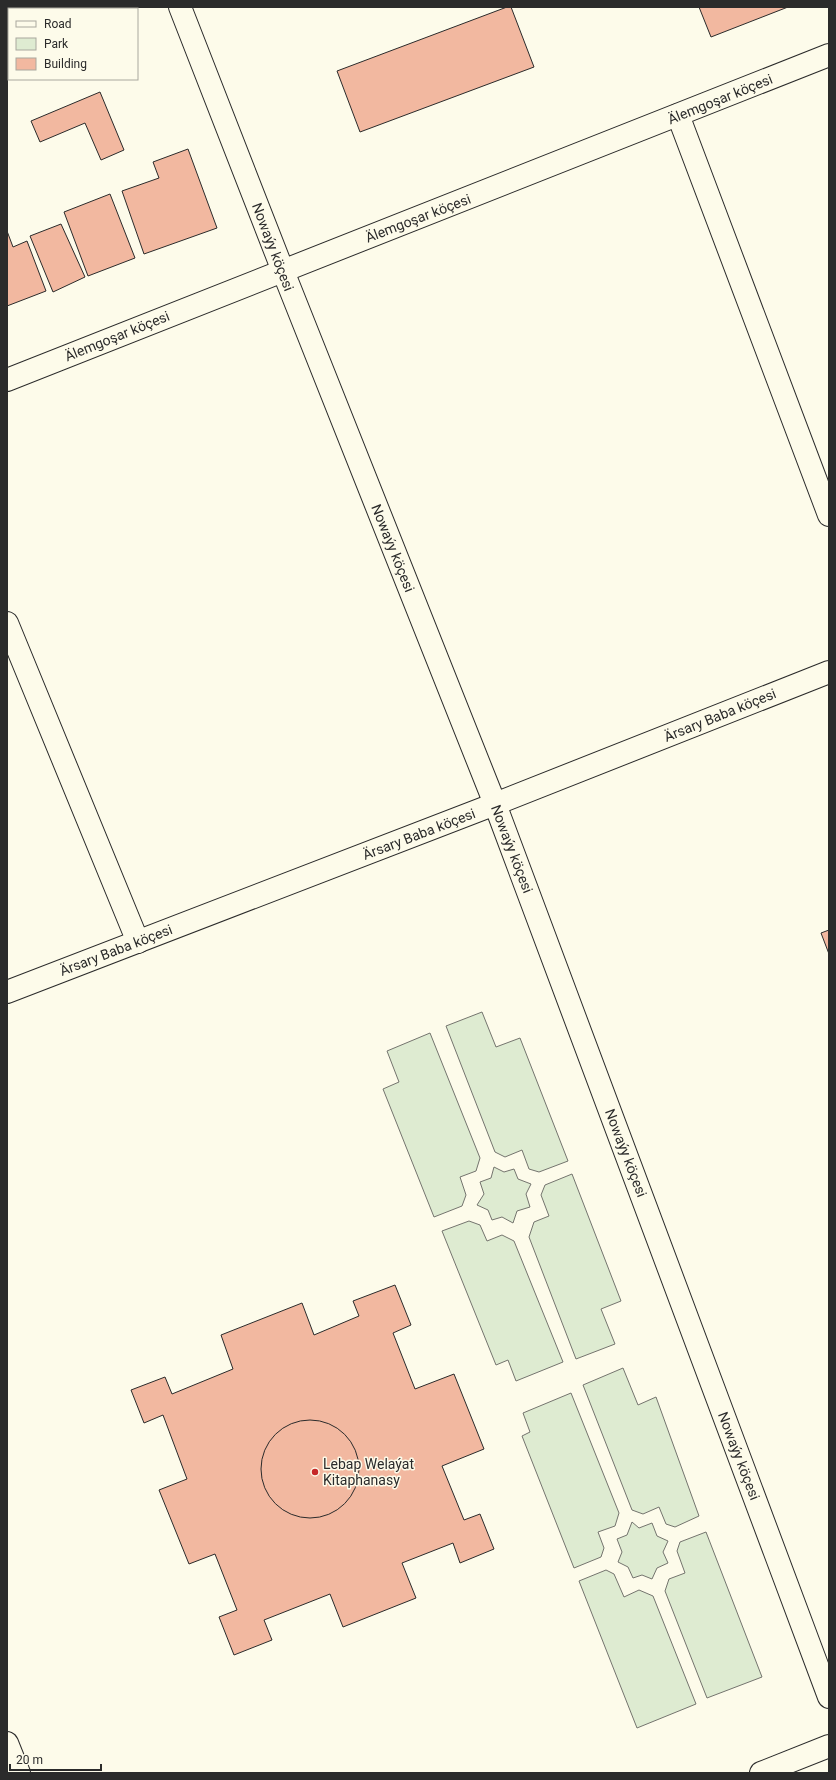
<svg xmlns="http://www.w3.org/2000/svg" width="836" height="1780" font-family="Roboto,sans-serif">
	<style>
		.green { fill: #deebd1; stroke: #74746e }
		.building { fill: #f2b8a0; stroke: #2b2b2b }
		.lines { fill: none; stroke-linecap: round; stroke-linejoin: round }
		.minor-casing { stroke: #2b2b2b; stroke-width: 24 }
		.major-casing { stroke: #2b2b2b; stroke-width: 24 }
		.minor { stroke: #fdfbea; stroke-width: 22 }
		.major { stroke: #fdfbea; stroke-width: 22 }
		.poi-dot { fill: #c62828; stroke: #fdfbea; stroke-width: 1.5 }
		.labels { text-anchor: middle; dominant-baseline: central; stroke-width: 3; stroke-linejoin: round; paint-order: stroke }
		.street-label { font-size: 14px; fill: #2b2b2b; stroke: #fdfbea }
		.poi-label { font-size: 14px; fill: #2b2b2b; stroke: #fdfbea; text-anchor: start }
	</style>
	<rect width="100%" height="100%" fill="#fdfbea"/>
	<g class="green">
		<path d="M482,1012L496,1047L520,1038L568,1161L539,1172L529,1169L522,1150L505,1157L495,1152L446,1026Z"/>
		<path d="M430,1033L480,1158L476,1171L460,1177L466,1195L462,1206L434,1217L383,1089L399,1082L387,1051Z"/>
		<path d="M494,1167L504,1172L514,1169L518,1179L531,1184L526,1194L530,1207L517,1211L513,1223L502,1217L492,1220L488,1210L477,1205L484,1194L480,1182L491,1178Z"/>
		<path d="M572,1174L621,1301L601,1309L615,1344L576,1359L529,1237L534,1222L549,1216L541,1195L545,1185Z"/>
		<path d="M469,1221L480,1225L487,1241L502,1235L514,1241L563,1362L516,1381L508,1360L496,1365L442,1231Z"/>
		<path d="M623,1368L638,1405L656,1397L699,1516L675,1527L666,1524L659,1507L643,1514L632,1510L583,1385Z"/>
		<path d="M571,1393L619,1513L615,1526L598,1532L604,1548L601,1557L574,1568L522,1436L530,1432L523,1413Z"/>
		<path d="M632,1522L639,1528L652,1523L657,1536L668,1541L663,1552L668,1563L657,1568L652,1579L642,1575L633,1578L628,1567L618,1562L622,1552L617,1539L627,1535Z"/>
		<path d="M706,1532L762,1677L707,1698L665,1591L669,1579L685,1573L677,1551L680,1542Z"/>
		<path d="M606,1570L614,1574L624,1597L639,1590L653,1596L696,1704L637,1728L579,1581Z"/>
	</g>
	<g class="building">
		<rect x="54" y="7" width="63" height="2"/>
		<path d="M507,7H511L534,67L360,132L337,71Z"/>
		<path d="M699,7H788L711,37Z"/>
		<path d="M100,92L124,150L101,160L85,123L40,142L31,121Z"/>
		<path d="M188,149L217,228L144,254L122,191L159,178L153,162Z"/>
		<path d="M110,194L135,258L88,276L64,212Z"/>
		<path d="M61,224L85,277L53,292L30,236Z"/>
		<path d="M7,231L13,247L27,241L46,291L7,306Z"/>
		<path d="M829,930V954L821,933Z"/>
		<path d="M395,1285L411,1325L393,1333L415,1389L454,1374L484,1449L442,1466L464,1520L480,1514L494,1549L460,1563L453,1543L402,1563L416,1598L343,1627L330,1594L264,1620L272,1640L234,1655L219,1617L237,1610L215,1554L189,1564L159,1490L187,1479L163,1415L144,1423L131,1390L165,1377L172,1394L233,1369L221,1335L302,1303L314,1335L359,1316L353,1301Z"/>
		<circle cx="310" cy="1469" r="49"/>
	</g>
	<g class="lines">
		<defs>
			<g id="minor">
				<path d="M180,7L283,271L495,804L829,1697"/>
				<path d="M678,115L829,515"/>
				<path d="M7,380L829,55"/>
				<path d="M7,623L138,942"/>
				<path d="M7,992L495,804L829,672"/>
				<path d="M7,1743L19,1773"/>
			</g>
			<path id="major" d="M761,1773L829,1746"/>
		</defs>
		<use href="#minor" class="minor-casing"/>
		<use href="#major" class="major-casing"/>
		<use href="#minor" class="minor"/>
		<use href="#major" class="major"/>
	</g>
	<circle class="poi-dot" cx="315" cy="1472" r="4"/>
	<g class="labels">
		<g class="street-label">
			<text transform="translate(720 99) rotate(-22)">Älemgoşar köçesi</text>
			<text transform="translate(418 218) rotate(-21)">Älemgoşar köçesi</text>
			<text transform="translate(273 247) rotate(69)">Nowaýy köçesi</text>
			<text transform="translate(117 336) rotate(-22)">Älemgoşar köçesi</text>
			<text transform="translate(393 548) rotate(68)">Nowaýy köçesi</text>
			<text transform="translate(720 715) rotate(-22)">Ärsary Baba köçesi</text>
			<text transform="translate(419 834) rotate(-21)">Ärsary Baba köçesi</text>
			<text transform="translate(512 849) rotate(69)">Nowaýy köçesi</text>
			<text transform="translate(116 950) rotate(-21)">Ärsary Baba köçesi</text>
			<text transform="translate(626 1153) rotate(69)">Nowaýy köçesi</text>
			<text transform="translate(739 1456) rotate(69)">Nowaýy köçesi</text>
		</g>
		<g class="poi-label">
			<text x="323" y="1464">Lebap Welaýat<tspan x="323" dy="16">Kitaphanasy</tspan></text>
		</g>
	</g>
	<rect width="836" height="1780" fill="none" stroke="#2b2b2b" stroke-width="16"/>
	<rect x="8" y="8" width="130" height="72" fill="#fdfbea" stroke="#a9a89e"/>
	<rect x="16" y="21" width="20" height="6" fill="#fdfbea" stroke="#a9a89e"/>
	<text x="44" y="28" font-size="12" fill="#2b2b2b">Road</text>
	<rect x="16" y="38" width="20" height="12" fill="#deebd1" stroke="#a9a89e"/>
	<text x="44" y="48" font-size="12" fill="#2b2b2b">Park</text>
	<rect x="16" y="58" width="20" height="12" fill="#f2b8a0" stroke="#a9a89e"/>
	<text x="44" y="68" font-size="12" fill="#2b2b2b">Building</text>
	<path d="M10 1764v6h91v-6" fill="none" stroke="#2b2b2b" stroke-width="2"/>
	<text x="16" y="1764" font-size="12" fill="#2b2b2b" stroke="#fdfbea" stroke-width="3" paint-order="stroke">20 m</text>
</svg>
